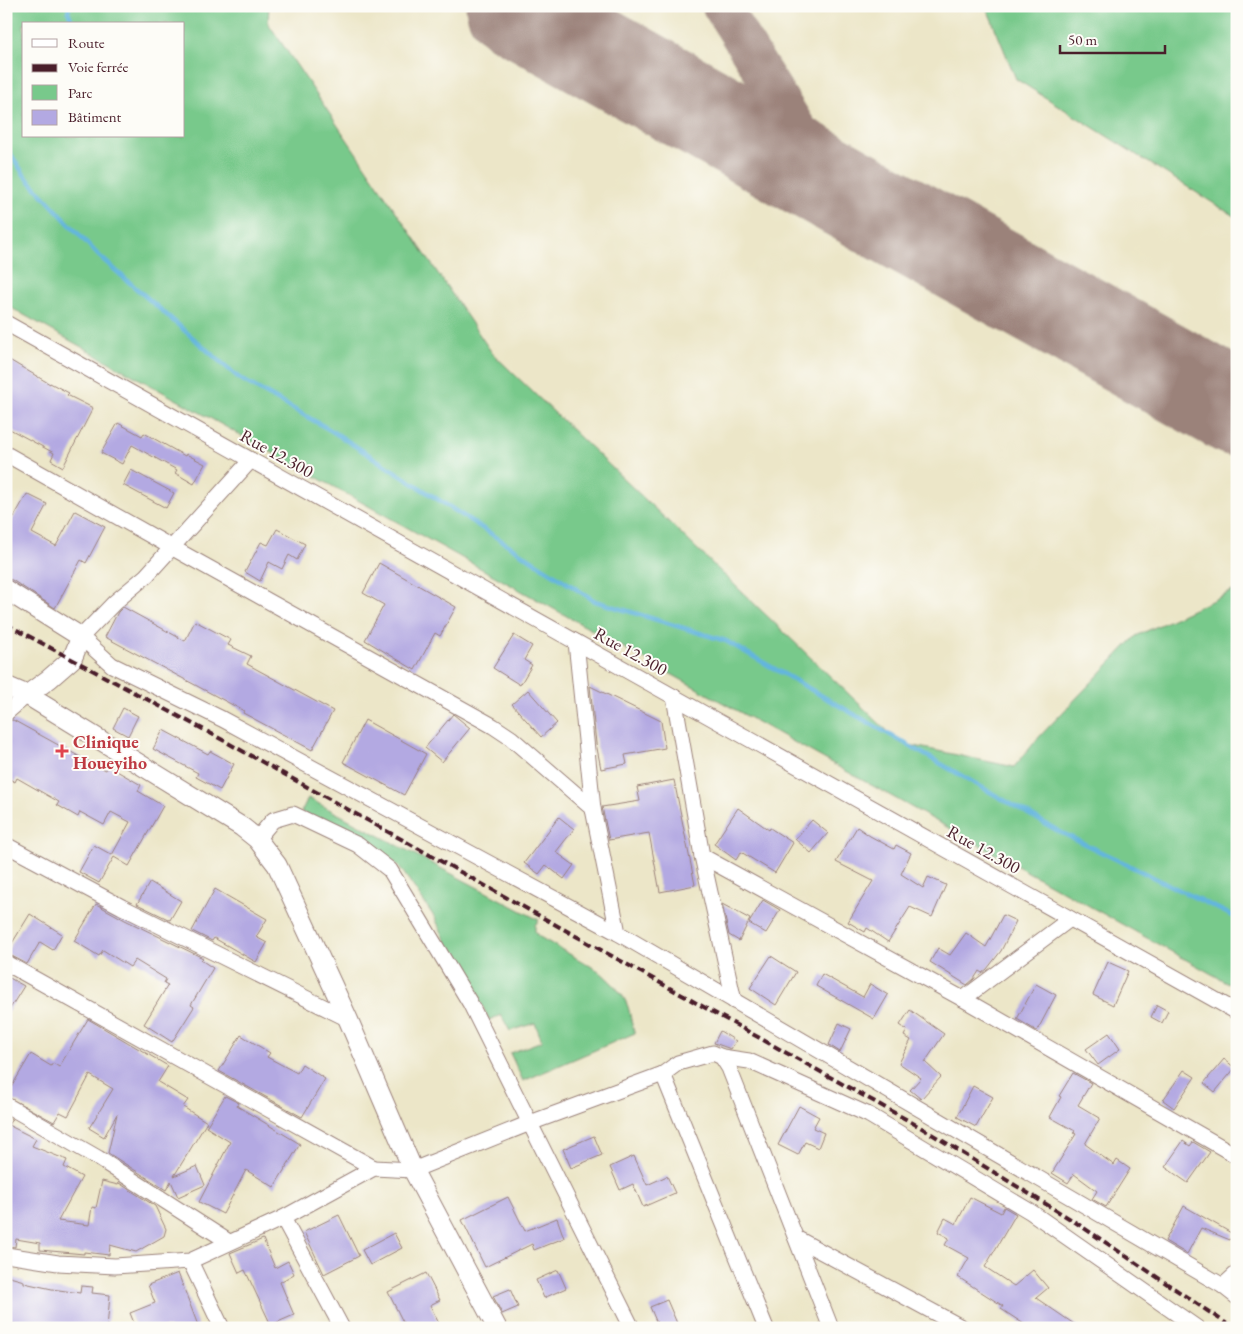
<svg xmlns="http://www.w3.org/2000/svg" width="1243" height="1334" font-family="'EB Garamond',serif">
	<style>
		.green { fill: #78c98b; stroke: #61745b; fill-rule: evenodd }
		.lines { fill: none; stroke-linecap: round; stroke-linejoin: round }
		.stream { stroke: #63b5de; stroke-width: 4.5 }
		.taxiway { stroke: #9b827a; stroke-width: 38 }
		.runway { stroke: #9b827a; stroke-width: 95 }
		.building { fill: #b3a9e2 }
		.minor-casing { stroke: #9b827a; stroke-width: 17 }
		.major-casing { stroke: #9b827a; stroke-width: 21 }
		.minor { stroke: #fff; stroke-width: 15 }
		.major { stroke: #fff; stroke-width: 19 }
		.rail { stroke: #4a1f2b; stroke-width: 4; stroke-dasharray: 8 4; stroke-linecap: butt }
		.health-dot { fill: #e0444e; stroke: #fdfcf7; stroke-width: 2 }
		.labels { text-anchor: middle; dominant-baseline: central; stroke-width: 4; stroke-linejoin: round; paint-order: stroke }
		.street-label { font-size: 18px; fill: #4a1f2b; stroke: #fdfcf7 }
		.health-label { font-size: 18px; font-weight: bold; fill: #be3a42; stroke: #fdfcf7; text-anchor: start }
	</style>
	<rect width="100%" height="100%" fill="#fdfcf7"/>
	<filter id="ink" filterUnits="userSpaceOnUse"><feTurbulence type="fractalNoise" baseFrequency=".02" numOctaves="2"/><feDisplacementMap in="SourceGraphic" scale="10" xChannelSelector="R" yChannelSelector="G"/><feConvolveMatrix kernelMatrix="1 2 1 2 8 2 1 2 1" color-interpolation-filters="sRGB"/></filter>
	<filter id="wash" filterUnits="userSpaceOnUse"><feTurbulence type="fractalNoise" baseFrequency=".0096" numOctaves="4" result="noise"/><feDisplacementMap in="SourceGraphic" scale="20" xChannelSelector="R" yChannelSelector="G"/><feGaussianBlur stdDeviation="1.12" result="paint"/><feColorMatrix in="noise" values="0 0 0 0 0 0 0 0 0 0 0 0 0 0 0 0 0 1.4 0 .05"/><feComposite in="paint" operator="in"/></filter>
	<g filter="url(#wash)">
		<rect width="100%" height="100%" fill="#ece6c8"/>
		<g class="green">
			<path d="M6,6H269L268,23L492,353L900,743L1014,767L1040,736L1136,636L1237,589V988L6,305ZM24,24H184V136H24Z"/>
			<path d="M986,6H1237V218L1016,79Z"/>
			<path d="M308,798L539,920L535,925V931L538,936L599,971C609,980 621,991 626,1002C631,1012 630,1023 635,1033L523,1081L510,1053L542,1041L535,1023L510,1031L501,1015L489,1020L480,1001L475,1003L435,918L399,866L340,829L301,812Z"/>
		</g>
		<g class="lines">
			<g class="stream">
				<path d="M70,6L68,11L73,24"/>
				<path d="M6,147L25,176L98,255L239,378L332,431L595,601L726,641L1060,832L1237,918"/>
			</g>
			<g class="taxiway">
				<path d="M551,6L555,30L566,53L584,74L607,88L634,95L660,93L676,97"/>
				<path d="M721,6L816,158L827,174L844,190"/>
			</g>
			<path class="runway" d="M513,6L1237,409"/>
		</g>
		<g id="blocks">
			<g class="building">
				<path d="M6,358L50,384V383L69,393L67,395L93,408L63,467L51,460L54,453L6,427Z"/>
				<path d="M118,423L142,436L144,433L185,456L186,454L205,464L194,484L175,473L177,470L132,445L122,464L101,453Z"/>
				<path d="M131,470L174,493L166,508L123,485Z"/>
				<path d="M27,494L47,504L32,533L56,546L75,511L105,527L86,563L81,560L55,608L12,580L6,579V522L10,524Z"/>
				<path d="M277,529L305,544L297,560L289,555L282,569L269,562L260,581L245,572L261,542L268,545Z"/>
				<path d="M379,563L456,607L440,636L435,633L415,670L365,640L384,605L363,593Z"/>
				<path d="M123,607L185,641L195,621L231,640L228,645L251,656L247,664L333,711L312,750L243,713L244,711L105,637L118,612Z"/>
				<path d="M514,635L532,646L524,660L532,665L520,685L493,668Z"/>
				<path d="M590,686L661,721L665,748L625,755L627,764L601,769L596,743Z"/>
				<path d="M528,690L557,723L541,737L512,704Z"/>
				<path d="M123,708L138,716L128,736L113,728Z"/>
				<path d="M453,714L470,728L442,762L425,748Z"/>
				<path d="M13,720L82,758L106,770L108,766L129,778L141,785L138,791L163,806L129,866L114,857L99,883L79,872L94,845L112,855L130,822L111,812L104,825L80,812L78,817L57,805L59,802L17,778L15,782L6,777V722Z"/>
				<path d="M365,720L426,754L404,795L343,762Z"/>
				<path d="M163,730L208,754L210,751L234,764L220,790L196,777L198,773L153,749Z"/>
				<path d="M674,780L695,885L660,892L649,833L609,840L602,807L640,801L637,787Z"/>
				<path d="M738,808L769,830L770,828L793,843L775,873L741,852L736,860L714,844Z"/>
				<path d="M559,817L574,829L556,852L574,865L564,879L546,865L539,874L524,863Z"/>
				<path d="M812,820L828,833L811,853L795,839Z"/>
				<path d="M857,827L870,836L894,849L896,845L911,853L901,874L923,888L928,877L946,885L932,917L910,907L888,942L867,928L865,932L848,922L873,881L836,862Z"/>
				<path d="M150,882L181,901L170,920L137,904Z"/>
				<path d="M215,889L267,919L256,937L267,943L256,962L214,938L212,941L192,931Z"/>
				<path d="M763,900L780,910L766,933L749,923Z"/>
				<path d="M96,904L125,920L203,958L201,960L213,968L191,1005L194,1007L172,1042L144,1024L168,985L164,983L166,979L135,960L130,967L103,950L99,956L74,941Z"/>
				<path d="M722,904L750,919L739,941L729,935Z"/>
				<path d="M30,914L62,934L53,950L40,942L27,964L6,953Z"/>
				<path d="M1003,915L1016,921L1001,951L987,969L982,973L979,971L974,979L967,985L930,962L938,948L950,955L966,933L986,947Z"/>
				<path d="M771,956L796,972L776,1005L750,988Z"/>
				<path d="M1108,962L1128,971L1113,1005L1093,995Z"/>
				<path d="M822,974L863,997L870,984L888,995L874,1019L816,986Z"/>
				<path d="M6,976L24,986L6,1015Z"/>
				<path d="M1036,984L1056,995L1037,1031L1017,1019Z"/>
				<path d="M1157,1005L1168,1011L1162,1023L1151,1017Z"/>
				<path d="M910,1010L944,1034L925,1062L941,1077L921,1099L910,1090L921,1078L899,1063L911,1040L904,1036L907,1030L900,1025Z"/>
				<path d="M88,1019L168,1066L158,1082L188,1100L183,1107L207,1122L174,1176L197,1166L205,1185L178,1197L171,1181L166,1190L108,1153L117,1114L104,1137L89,1128L113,1089L90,1075L68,1116L60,1112L54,1122L6,1096L31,1054L51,1066L53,1063L59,1067Z"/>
				<path d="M839,1023L851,1029L840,1052L829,1045Z"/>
				<path d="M720,1031L736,1041L731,1049L714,1043Z"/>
				<path d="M1109,1033L1120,1049L1098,1065L1086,1049Z"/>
				<path d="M241,1035L270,1053L267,1057L297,1073L302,1064L325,1079L302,1117L219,1071Z"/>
				<path d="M1224,1059L1235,1068L1215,1092L1204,1083Z"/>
				<path d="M1184,1070L1195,1077L1174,1108L1163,1100Z"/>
				<path d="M1073,1073L1091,1083L1078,1105L1100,1118L1085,1144L1114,1165L1117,1160L1130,1169L1106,1207L1092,1199L1097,1191L1074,1174L1068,1183L1052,1173L1076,1134L1074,1133L1075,1131L1050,1117L1061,1097L1059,1096Z"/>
				<path d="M973,1086L993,1097L976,1127L957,1117Z"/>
				<path d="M225,1096L239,1103L237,1106L300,1144L274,1187L246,1170L223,1214L199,1202L230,1142L206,1127Z"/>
				<path d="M799,1106L819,1117L813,1128L824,1133L818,1148L805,1142L798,1155L778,1145Z"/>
				<path d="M6,1116L12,1119L8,1125L36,1139L32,1146L67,1160L64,1167L82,1177L58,1221L89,1225L92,1207L96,1208L102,1181L118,1185L119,1183L155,1206L166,1229L164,1236L136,1252L110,1245L109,1255L84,1252V1254L40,1250V1243L16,1239L15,1247L6,1246Z"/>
				<path d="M594,1136L602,1155L571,1168L563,1149Z"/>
				<path d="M1183,1141L1190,1146L1193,1142L1210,1152L1188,1183L1165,1167Z"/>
				<path d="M634,1156L647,1185L667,1176L675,1193L643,1207L633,1184L620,1190L610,1167Z"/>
				<path d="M508,1197L525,1231L557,1218L564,1238L534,1250L532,1244L485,1267L462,1220Z"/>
				<path d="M970,1197L1001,1213L1004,1207L1016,1214L985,1267L1014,1286L1033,1270L1048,1288L1036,1298L1080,1328H1030L1001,1309L1003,1306L958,1277L969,1258L945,1245L949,1238L938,1232L945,1218L956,1224Z"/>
				<path d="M1184,1206L1233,1234L1230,1240L1201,1228L1187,1254L1165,1241Z"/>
				<path d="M339,1215L359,1256L324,1274L304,1232Z"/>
				<path d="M394,1233L402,1248L370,1265L362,1250Z"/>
				<path d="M263,1239L275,1268L288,1261L294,1274L280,1282L294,1315L271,1325L245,1270L239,1273L230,1253Z"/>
				<path d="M558,1270L566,1288L544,1298L536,1280Z"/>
				<path d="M178,1273L199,1328H136L130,1313L155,1303L148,1285Z"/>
				<path d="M426,1273L440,1300L430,1305L441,1328H406L388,1292Z"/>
				<path d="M6,1276L24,1281V1283L52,1289L80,1293L81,1286L93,1287L92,1293L110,1295L107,1328H56L44,1326L43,1328H30L6,1322Z"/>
				<path d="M510,1289L518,1307L502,1314L493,1296Z"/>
				<path d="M667,1300L679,1328H659L650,1307Z"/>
			</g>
		</g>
	</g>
	<g filter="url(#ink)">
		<use href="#blocks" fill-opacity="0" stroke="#9b827a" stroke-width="1"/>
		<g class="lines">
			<defs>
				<g id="minor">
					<path d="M6,323L1237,1012"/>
					<path d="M6,454L173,548L493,726L511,738L593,809"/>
					<path d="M251,460L146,576L115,602L81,637L112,665L222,719L618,933L1223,1286L1237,1297"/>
					<path d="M576,642L593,809L618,933"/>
					<path d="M674,697L702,856L734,1001"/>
					<path d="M6,713L27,695"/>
					<path d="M257,839L273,820L293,814L358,845L390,870L470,1003L632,1328"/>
					<path d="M6,845L122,907L348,1019"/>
					<path d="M702,856L963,999L1237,1156"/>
					<path d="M6,963L374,1168"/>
					<path d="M963,999L1070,919"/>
					<path d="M722,1057L749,1061L869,1115L1031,1212L1197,1328"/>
					<path d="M663,1074L766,1328"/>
					<path d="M6,1105L98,1158L229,1242"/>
					<path d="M283,1218L342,1328"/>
					<path d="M796,1238L963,1328"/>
					<path d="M6,1255L58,1263L115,1266L190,1261L283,1218L374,1168L413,1170L530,1123L663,1074L678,1063L713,1053L722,1057L729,1068L831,1328"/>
					<path d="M190,1261L222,1328"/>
					<path d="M1223,1286L1237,1273"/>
				</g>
				<g id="major">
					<path d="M6,590L81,637L72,659L49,679L27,695"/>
					<path d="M6,686L27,695L242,827L257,839L277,865L348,1019L413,1170L497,1328"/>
				</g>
			</defs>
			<use href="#minor" class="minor-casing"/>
			<use href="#major" class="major-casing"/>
			<use href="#minor" class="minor"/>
			<use href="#major" class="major"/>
			<path class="rail" d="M6,624L210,733L920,1127L1072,1220L1233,1328"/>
		</g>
	</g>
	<path class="health-dot" d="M59.5 743.5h5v5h5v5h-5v5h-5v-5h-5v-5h5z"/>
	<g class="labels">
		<g class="street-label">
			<text transform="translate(277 453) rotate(29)">Rue 12.300</text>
			<text transform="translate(631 651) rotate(29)">Rue 12.300</text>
			<text transform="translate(984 849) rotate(29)">Rue 12.300</text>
		</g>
		<g class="health-label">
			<text x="73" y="741">Clinique<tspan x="73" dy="21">Houeyiho</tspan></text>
		</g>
	</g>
	<rect width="1243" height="1334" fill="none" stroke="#fdfcf7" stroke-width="25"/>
	<rect x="22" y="22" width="162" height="115" fill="#fdfcf7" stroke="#b5a4a5"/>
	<rect x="32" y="39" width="25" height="8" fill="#ffffff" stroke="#b5a4a5"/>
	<text x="68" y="48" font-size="15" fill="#4a1f2b">Route</text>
	<rect x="32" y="64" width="25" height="8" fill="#4a1f2b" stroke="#b5a4a5"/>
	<text x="68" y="72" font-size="15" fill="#4a1f2b">Voie ferrée</text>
	<rect x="32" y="85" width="25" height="15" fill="#78c98b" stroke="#b5a4a5"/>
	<text x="68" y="98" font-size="15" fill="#4a1f2b">Parc</text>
	<rect x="32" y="110" width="25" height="15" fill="#b3a9e2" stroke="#b5a4a5"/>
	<text x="68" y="122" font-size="15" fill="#4a1f2b">Bâtiment</text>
	<path d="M1060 45v8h105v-8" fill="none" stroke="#4a1f2b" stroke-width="2.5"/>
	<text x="1068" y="45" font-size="15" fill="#4a1f2b" stroke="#fdfcf7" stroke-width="4" paint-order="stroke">50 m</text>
</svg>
